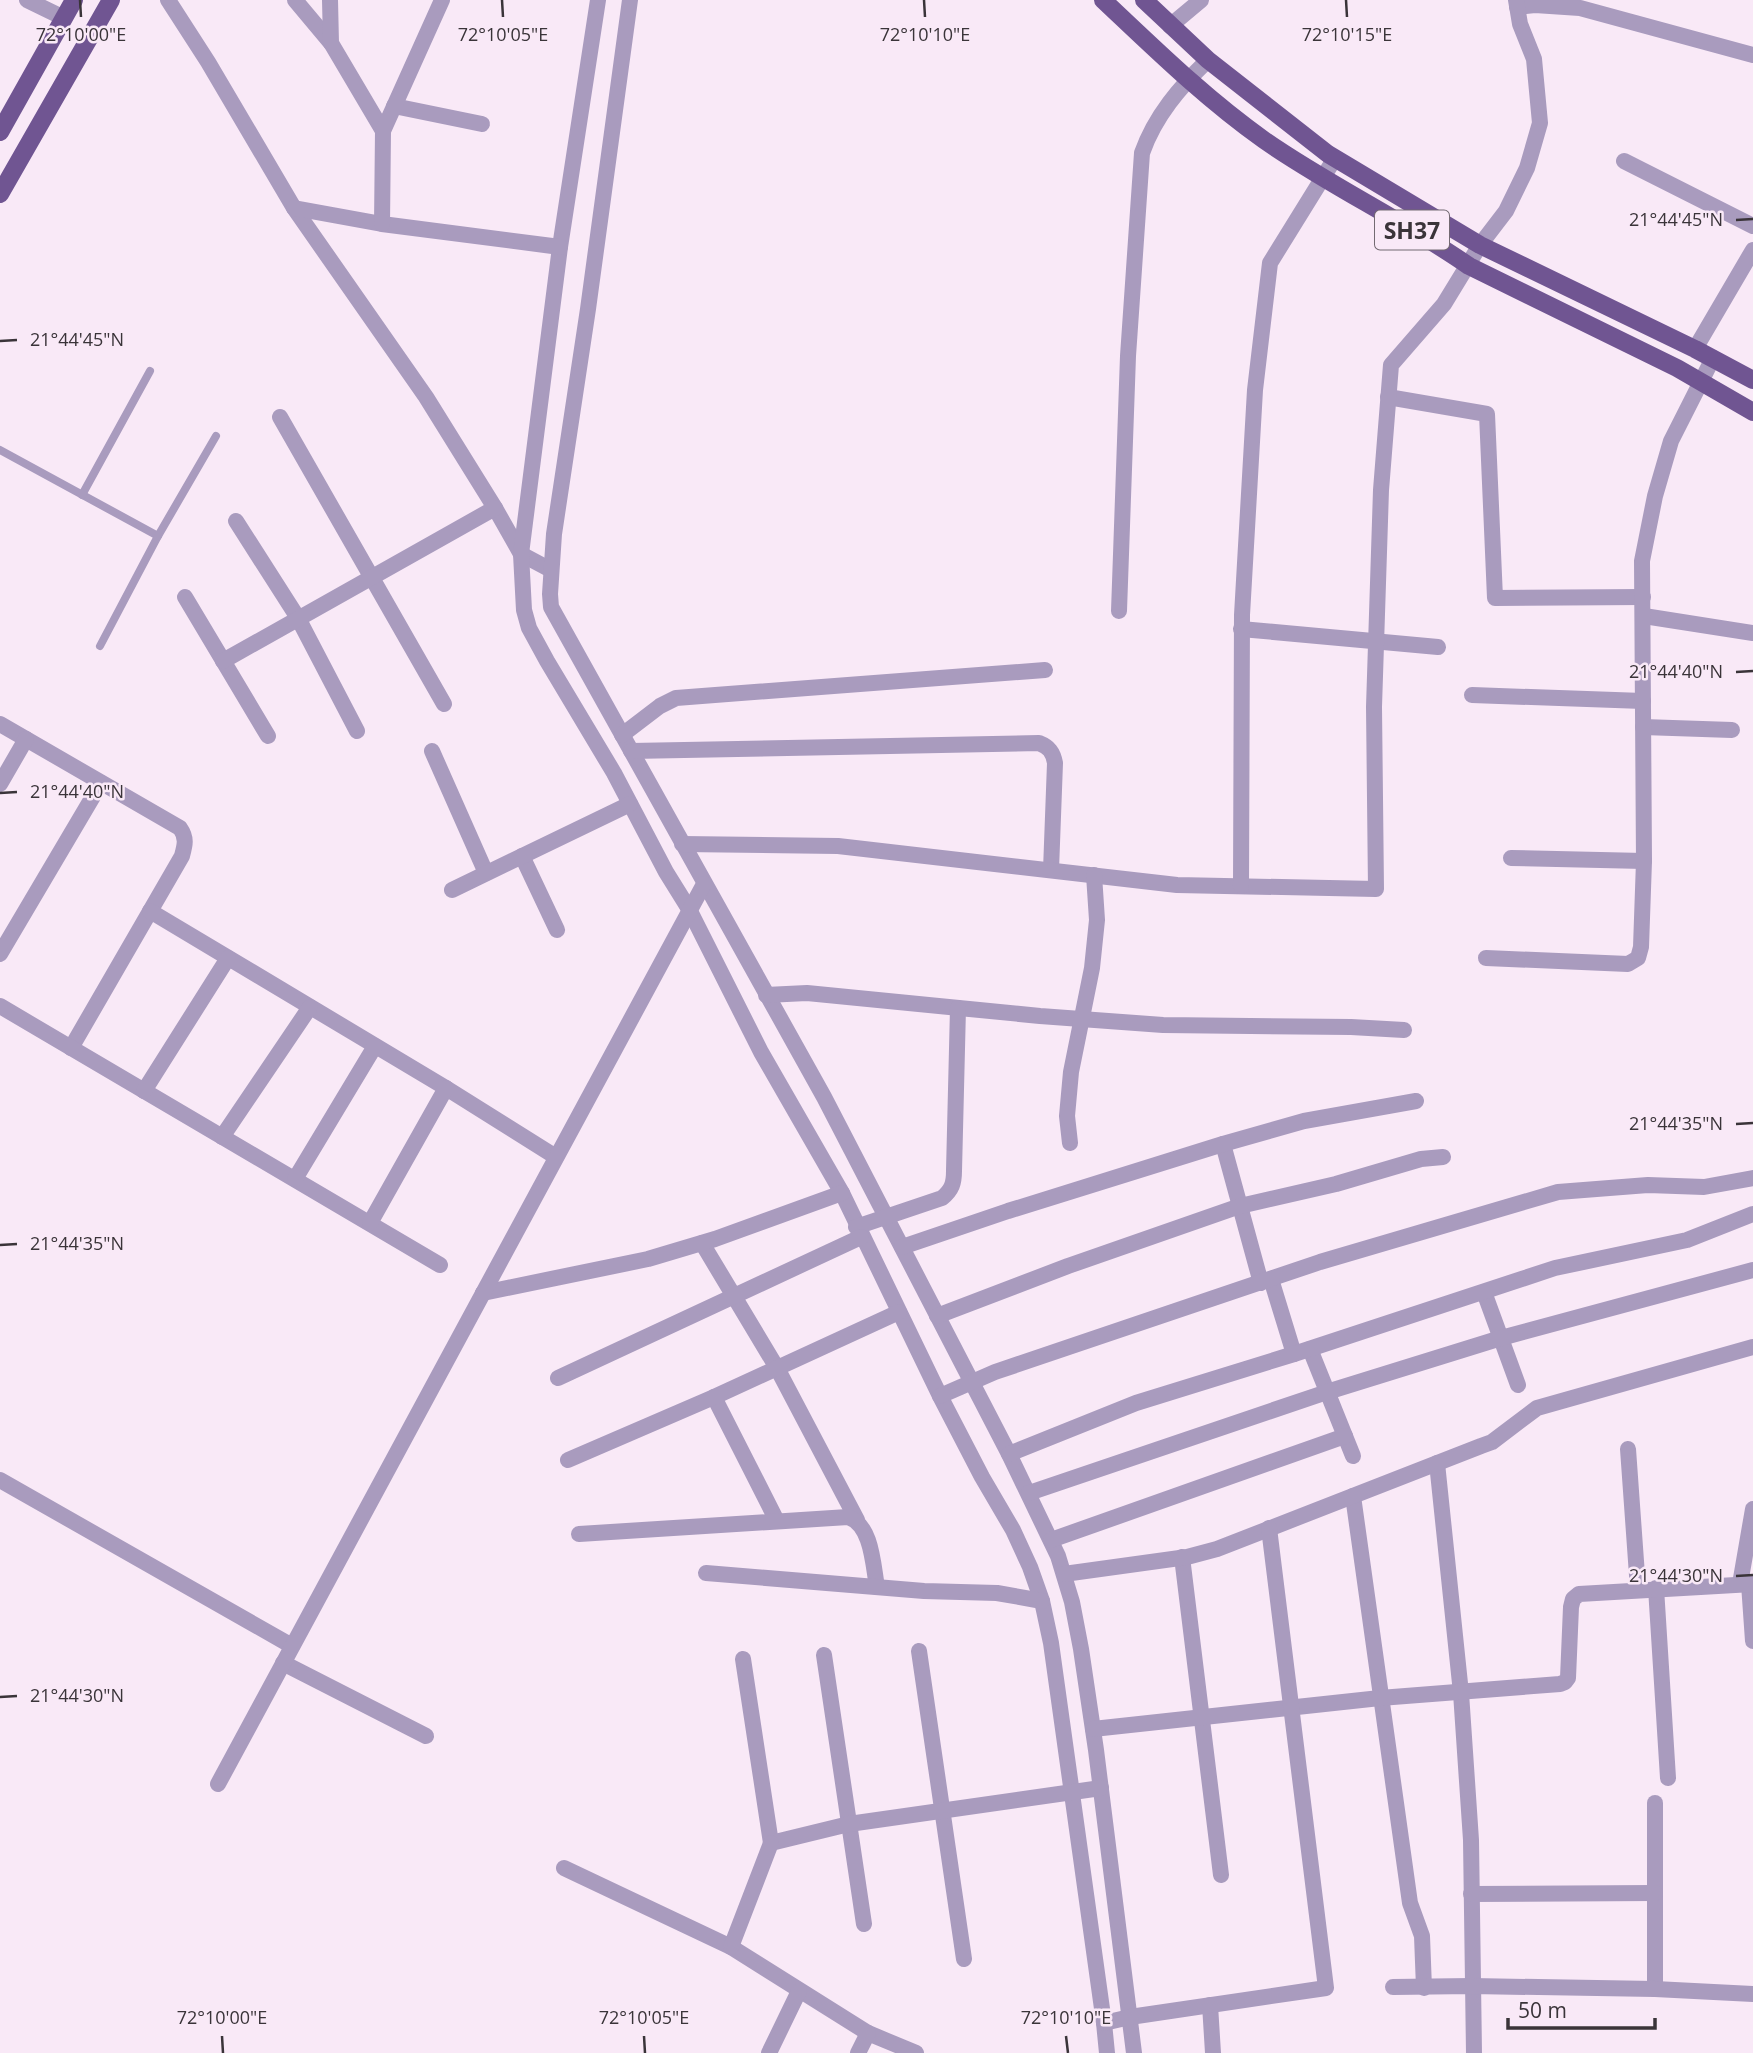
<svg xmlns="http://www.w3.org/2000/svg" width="1753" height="2053" font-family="'Open Sans',sans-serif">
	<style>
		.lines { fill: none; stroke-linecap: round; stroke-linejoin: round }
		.service { stroke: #a99bbe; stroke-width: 8 }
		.minor { stroke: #a99bbe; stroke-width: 16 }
		.primary { stroke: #705592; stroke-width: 18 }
		.ticks { fill: none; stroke: #3a3439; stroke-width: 2.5 }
		.labels { text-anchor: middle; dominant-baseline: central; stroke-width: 5; stroke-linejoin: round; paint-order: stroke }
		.shield { fill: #f9e9f7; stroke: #736a72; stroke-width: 2 }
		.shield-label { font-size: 23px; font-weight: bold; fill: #3a3439 }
		.ticks-label { font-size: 18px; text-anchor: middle; fill: #3a3439; stroke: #f9e9f7; stroke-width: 5; stroke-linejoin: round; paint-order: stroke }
	</style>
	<rect width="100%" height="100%" fill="#f9e9f7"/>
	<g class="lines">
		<g class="service">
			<path d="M0,450L158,536"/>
			<path d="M82,495L150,371"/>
			<path d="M100,646L158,536L216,436"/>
		</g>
		<g class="minor">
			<path d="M27,0L64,18"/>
			<path d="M168,0L208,62L294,208L426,397L495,508L521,554L551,570"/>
			<path d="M295,0L331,43"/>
			<path d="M330,0L331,43L383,131"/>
			<path d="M598,0L560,247L521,554L524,610L529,628L547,661L614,773L666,872L689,909L761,1052L842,1193L940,1396L982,1477L1013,1530L1030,1567L1042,1601L1051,1643L1104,2023L1107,2053"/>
			<path d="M630,0L588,309L554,534L550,594L551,607L824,1097L1009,1454L1058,1556L1072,1602L1081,1649L1096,1750L1134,2053"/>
			<path d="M1517,7L1535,5L1580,8L1753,55"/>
			<path d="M1170,26L1201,0"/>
			<path d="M394,106L482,124"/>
			<path d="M1624,161L1753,226"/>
			<path d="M294,208L382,224L560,247"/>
			<path d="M382,224L383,131L442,0"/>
			<path d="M1695,349L1753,250"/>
			<path d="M1388,397L1487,414L1495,598L1643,597"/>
			<path d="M280,417L444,704"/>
			<path d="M236,521L298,618L357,731"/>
			<path d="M185,597L268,736"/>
			<path d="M1119,611L1128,356L1142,153C1155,116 1180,87 1208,60"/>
			<path d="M1644,616L1753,633"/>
			<path d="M1241,629L1438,647"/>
			<path d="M223,661L495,508"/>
			<path d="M1472,695L1643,701"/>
			<path d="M0,724L180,828C187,838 185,845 182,856L71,1048"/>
			<path d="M1643,727L1732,730"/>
			<path d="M622,735L660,706L676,698L1045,670"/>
			<path d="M432,751L486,873"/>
			<path d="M631,751L1039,743C1049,747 1053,752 1055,763L1051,870"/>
			<path d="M0,784L26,739"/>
			<path d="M682,844L838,846L1177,885L1376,889L1374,707L1381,490L1391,365L1444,304L1480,245L1506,211L1527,168L1540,123L1534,59L1520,24L1516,0"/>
			<path d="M522,856L557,930"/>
			<path d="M1511,858L1644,861"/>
			<path d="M1241,886L1242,615L1255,390L1270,263L1335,158"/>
			<path d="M452,890L630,804"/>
			<path d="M150,911L446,1088L556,1157"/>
			<path d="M0,954L101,783"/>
			<path d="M1486,958L1628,964L1638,958L1641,947L1644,861L1642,561L1655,496L1671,441L1713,358"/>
			<path d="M766,995L807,993L1040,1016L1163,1025L1351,1027L1404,1030"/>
			<path d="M0,1006L440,1265"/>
			<path d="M144,1091L228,958"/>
			<path d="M222,1137L310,1007"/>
			<path d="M1070,1143L1067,1116L1071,1072L1092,968L1097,920L1094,875"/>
			<path d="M1223,1144L1261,1283"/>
			<path d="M295,1179L375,1046"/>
			<path d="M370,1223L446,1088"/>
			<path d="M856,1227L942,1198C952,1190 954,1183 954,1171L958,1008"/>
			<path d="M702,1243L777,1368L857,1520"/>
			<path d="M902,1247L1008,1211L1223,1144L1304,1121L1416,1101"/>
			<path d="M1271,1279L1294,1354"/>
			<path d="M1484,1292L1518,1385"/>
			<path d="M483,1293L648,1259L715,1239L842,1193"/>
			<path d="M937,1316L1068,1266L1240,1206L1336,1184L1421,1159L1443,1157"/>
			<path d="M1310,1349L1353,1456"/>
			<path d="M558,1378L861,1237"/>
			<path d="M940,1396L995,1372L1320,1262L1558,1192L1648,1185L1704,1187L1753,1178"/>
			<path d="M714,1397L777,1521"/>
			<path d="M1628,1449L1638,1589"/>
			<path d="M1009,1454L1136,1403L1294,1354L1555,1268L1687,1240L1753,1214"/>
			<path d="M568,1460L714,1397L899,1312"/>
			<path d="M1437,1463L1461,1693L1471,1840L1474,2053"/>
			<path d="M0,1480L292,1646"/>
			<path d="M1029,1493L1327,1392L1501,1338L1753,1270"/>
			<path d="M1353,1496L1410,1903L1422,1936L1424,1988"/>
			<path d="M579,1534L848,1517C872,1525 873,1565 877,1587"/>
			<path d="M1051,1540L1345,1436"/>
			<path d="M1182,1557L1221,1875"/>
			<path d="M706,1573L924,1591L997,1593L1042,1601"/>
			<path d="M1064,1574L1187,1557L1217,1549L1481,1446L1492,1442L1537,1408L1753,1347"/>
			<path d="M1740,1584L1753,1509"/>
			<path d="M1749,1584L1753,1641"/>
			<path d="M1656,1588L1668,1778"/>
			<path d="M919,1651L964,1959"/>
			<path d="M824,1655L864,1924"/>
			<path d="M743,1659L771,1843L849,1824L1101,1788"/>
			<path d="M283,1663L426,1736"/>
			<path d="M1093,1729L1380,1698L1560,1684L1565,1682L1568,1678L1571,1607L1573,1599L1579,1594L1753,1584"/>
			<path d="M218,1784L704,884"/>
			<path d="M1655,1803V1989"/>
			<path d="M564,1868L731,1947L868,2033L916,2053"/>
			<path d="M1471,1894L1655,1893"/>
			<path d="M731,1947L771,1843"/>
			<path d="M1393,1987L1472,1986L1655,1989L1753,1994"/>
			<path d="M1210,2005L1213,2053"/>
			<path d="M1104,2023L1130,2017L1326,1988L1269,1528"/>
			<path d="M769,2053L799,1991"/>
			<path d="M858,2053L868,2033"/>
		</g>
		<g class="primary">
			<path d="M1103,0C1155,49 1206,99 1264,140C1330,186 1403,220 1469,266L1677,368L1753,412"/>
			<path d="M1144,0L1208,60L1328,154L1480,245L1695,349L1753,380"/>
			<path d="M0,132L74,0"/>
			<path d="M0,194L111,0"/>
		</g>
	</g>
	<path class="ticks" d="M80,0L81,17M502,0L503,17M924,0L925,17M1346,0L1347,17M1736,220L1753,219M0,341L17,340M1736,672L1753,671M0,793L17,792M1736,1124L1753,1123M0,1245L17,1244M1736,1576L1753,1575M0,1697L17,1696M222,2036L223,2053M644,2036L645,2053M1066,2036L1068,2053"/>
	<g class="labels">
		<rect class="shield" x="1375" y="210.5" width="74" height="39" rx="5"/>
		<g class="shield-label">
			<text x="1412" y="230">SH37</text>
		</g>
	</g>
	<g class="ticks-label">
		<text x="81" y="41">72°10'00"E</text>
		<text x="503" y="41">72°10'05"E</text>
		<text x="925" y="41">72°10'10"E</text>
		<text x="1347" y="41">72°10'15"E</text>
		<text x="1676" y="226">21°44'45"N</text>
		<text x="77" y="346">21°44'45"N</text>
		<text x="1676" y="678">21°44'40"N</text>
		<text x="77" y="798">21°44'40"N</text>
		<text x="1676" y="1130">21°44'35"N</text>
		<text x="77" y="1250">21°44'35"N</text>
		<text x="1676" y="1582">21°44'30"N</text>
		<text x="77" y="1702">21°44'30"N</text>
		<text x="222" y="2024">72°10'00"E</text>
		<text x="644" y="2024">72°10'05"E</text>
		<text x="1066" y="2024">72°10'10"E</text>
	</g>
	<path d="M1508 2018v10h147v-10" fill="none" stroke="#3a3439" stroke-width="3.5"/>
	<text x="1518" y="2018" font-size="21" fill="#3a3439" stroke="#f9e9f7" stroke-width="5" paint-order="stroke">50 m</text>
</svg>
